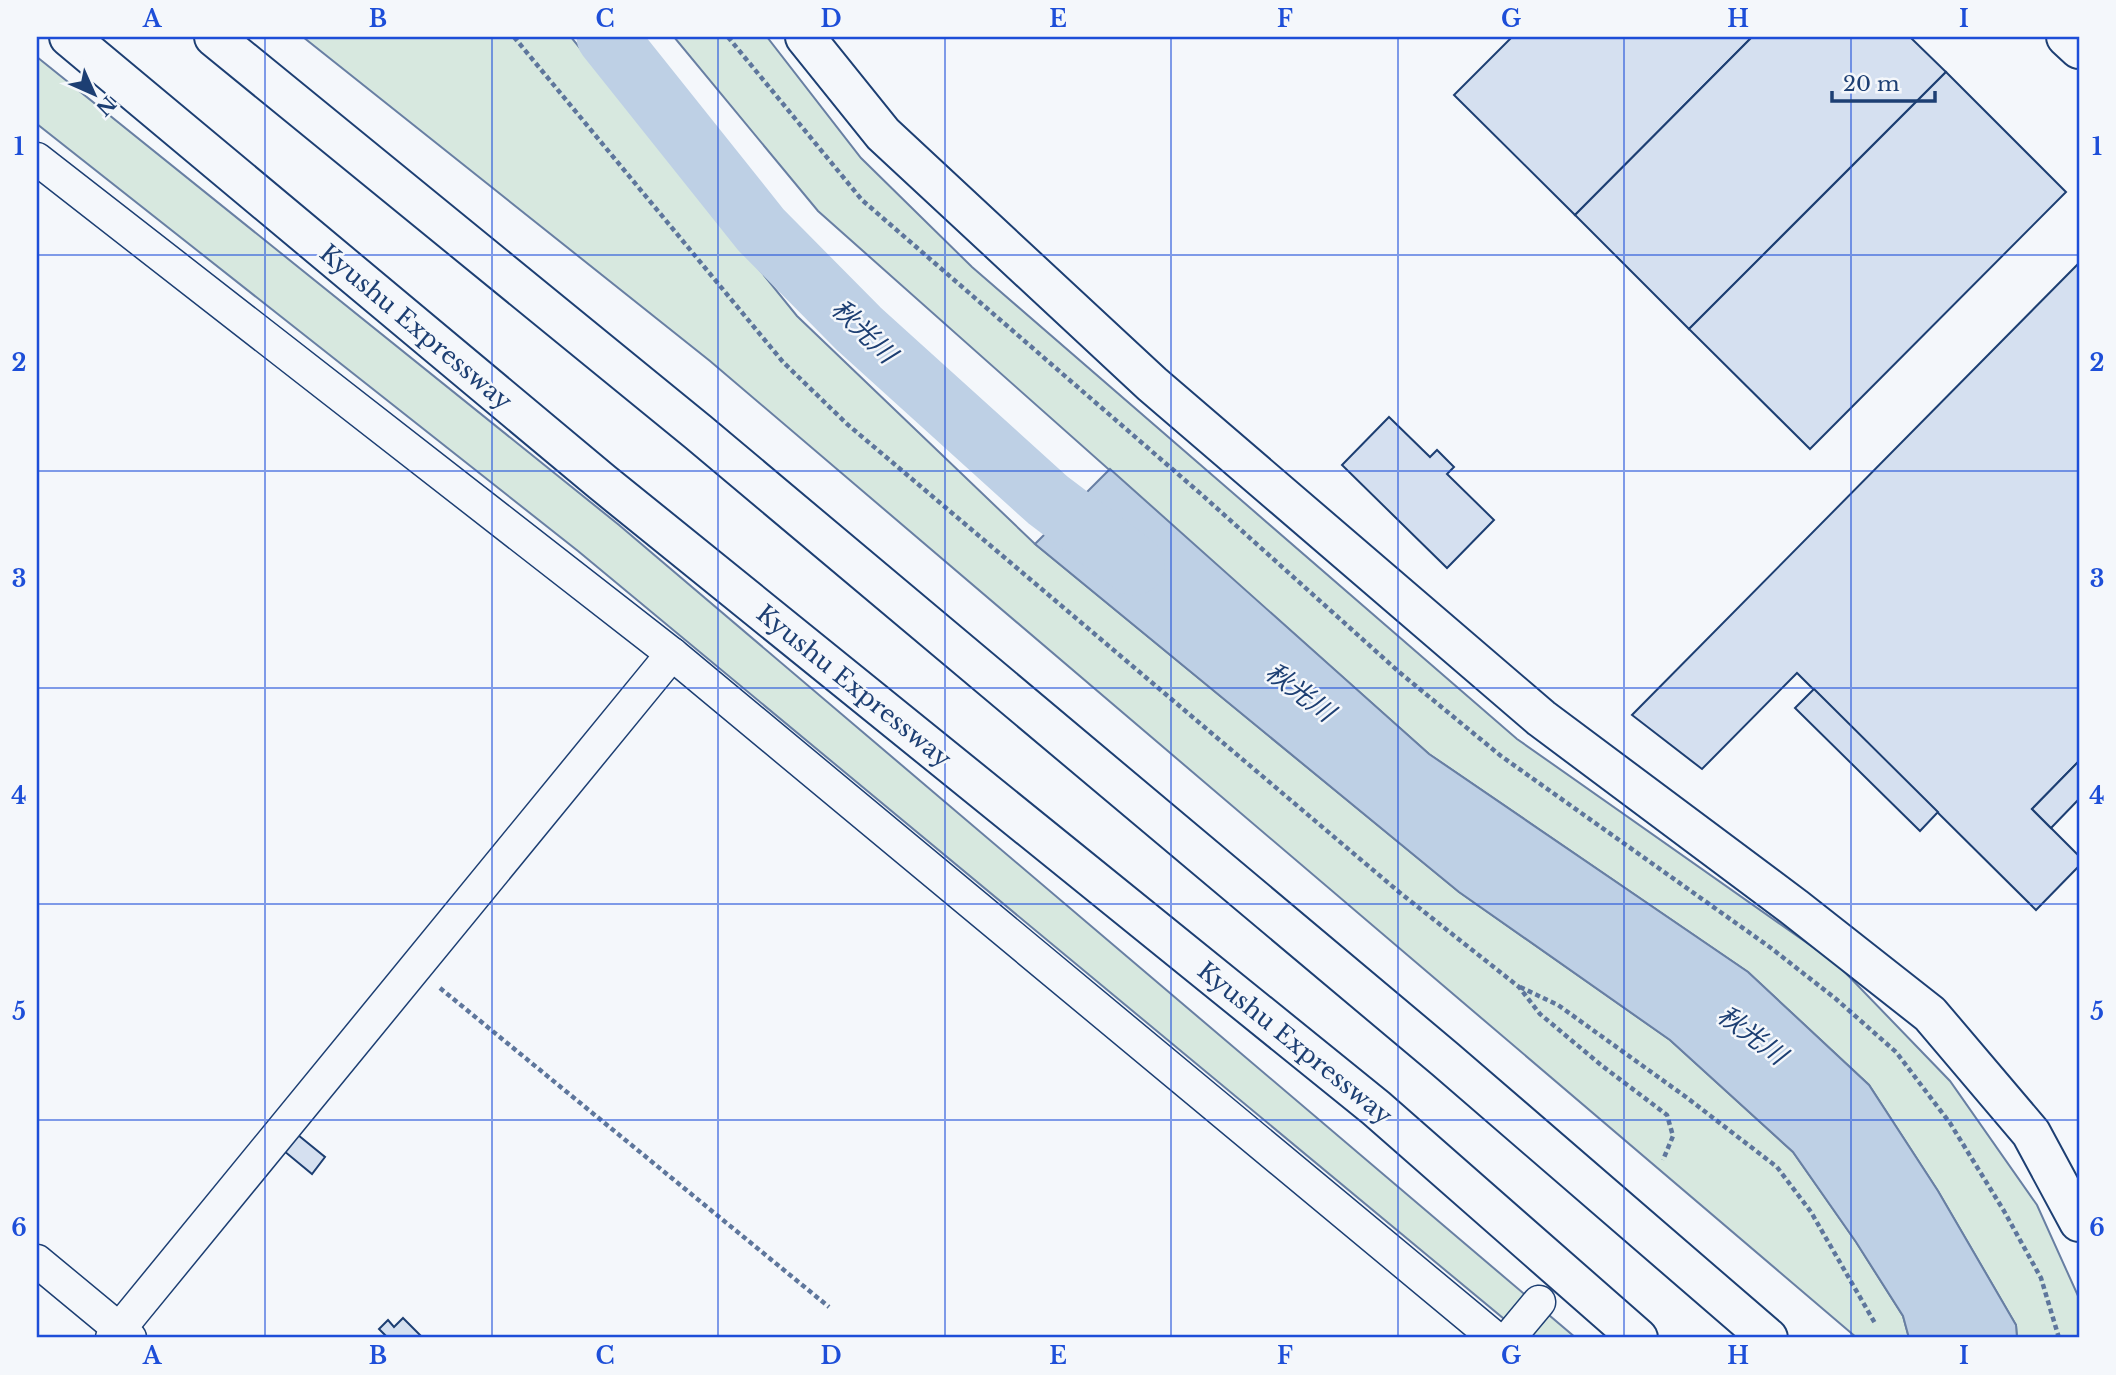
<svg xmlns="http://www.w3.org/2000/svg" width="2116" height="1375" font-family="'Libre Baskerville','Noto Sans JP',serif">
	<style>
		.green { fill: #d7e8df; stroke: #687fa3; stroke-width: 2 }
		.water { fill: #bed0e5; stroke: #687fa3; stroke-width: 2 }
		.lines { fill: none; stroke-linecap: round; stroke-linejoin: round }
		.river { stroke: #bed0e5; stroke-width: 61 }
		.building { fill: #d5e0f0; stroke: #1d3f73; stroke-width: 2 }
		.street-casing { stroke: #1d3f73; stroke-width: 35 }
		.secondary-casing { stroke: #1d3f73; stroke-width: 42 }
		.highway-casing { stroke: #1d3f73; stroke-width: 42 }
		.path { stroke: #5e769c; stroke-width: 4.5; stroke-dasharray: 5 3.5; stroke-linecap: butt }
		.street { stroke: #f4f7fb; stroke-width: 32 }
		.secondary { stroke: #f4f7fb; stroke-width: 38 }
		.highway { stroke: #f4f7fb; stroke-width: 38 }
		.grid { fill: none; stroke: #1d4ed8; stroke-width: 2; stroke-opacity: 0.55 }
		.labels { text-anchor: middle; dominant-baseline: central; stroke-width: 5; stroke-linejoin: round; paint-order: stroke }
		.street-label { font-size: 24px; fill: #1d3f73; stroke: #f4f7fb }
		.water-label { font-size: 26px; font-style: italic; fill: #1d3f73; stroke: #f4f7fb }
		.neatline { fill: none; stroke: #1d4ed8; stroke-width: 2.5 }
		.grid-label { font-size: 23px; text-anchor: middle; font-weight: bold; fill: #1d4ed8 }
	</style>
	<rect width="100%" height="100%" fill="#f4f7fb"/>
	<g class="green">
		<path d="M303,37H571L797,316L1035,544L1459,892L1670,1040L1793,1152L1856,1242L1903,1316L1909,1338H1857L710,361Z"/>
		<path d="M674,37H767L861,158L972,267L1517,739L1837,964L1950,1081L2037,1205L2079,1298V1338H2017L2016,1325L1938,1191L1869,1085L1748,972L1429,754L818,211Z"/>
		<path d="M37,57L619,525L1576,1338H1527L578,551L37,124Z"/>
	</g>
	<path class="water" d="M1110,469L1429,754L1748,972L1869,1085L1938,1191L2016,1325L2017,1338H1909L1903,1316L1856,1242L1793,1152L1670,1040L1459,892L1035,544Z"/>
	<g class="lines">
		<path class="river" d="M607,37L761,230L859,329L1048,500L1134,565"/>
	</g>
	<g class="building">
		<path d="M1512,37H1752L1575,215L1454,95Z"/>
		<path d="M1752,37H1910L1946,72L1689,329L1575,215Z"/>
		<path d="M1946,72L2066,192L1810,449L1689,329Z"/>
		<path d="M2079,263V761L2032,809L2079,856V866L2036,910L1797,673L1702,769L1632,715Z"/>
		<path d="M1389,417L1430,457L1437,450L1454,467L1447,474L1494,520L1447,568L1342,465Z"/>
		<path d="M1814,689L1938,812L1920,831L1795,708Z"/>
		<path d="M2079,761V799L2051,828L2032,809Z"/>
		<path d="M298,1135L325,1157L312,1174L284,1151Z"/>
		<path d="M403,1318L423,1338H381L385,1335L379,1329L388,1320L394,1327Z"/>
	</g>
	<g class="lines">
		<defs>
			<g id="street">
				<path d="M37,159L672,654L1495,1338"/>
				<path d="M37,1261L130,1338"/>
				<path d="M112,1338L672,654"/>
				<path d="M1509,1338L1539,1302"/>
			</g>
			<g id="secondary">
				<path d="M805,37L883,134L1152,384L1541,718L1794,907L1930,1014L2031,1133L2079,1222"/>
				<path d="M2066,37L2079,49"/>
			</g>
			<g id="highway">
				<path d="M69,37L602,482L1376,1108L1638,1338"/>
				<path d="M214,37L698,432L1446,1060L1768,1338"/>
			</g>
		</defs>
		<use href="#street" class="street-casing"/>
		<use href="#secondary" class="secondary-casing"/>
		<use href="#highway" class="highway-casing"/>
		<g class="path">
			<path d="M514,37L783,362L847,424L1399,892L1519,987L1540,1014L1601,1065L1667,1115L1673,1136L1663,1160"/>
			<path d="M728,37L862,200L1201,494L1399,672L1501,756L1771,948L1836,999L1896,1052L1950,1123L2004,1211L2041,1278L2059,1338"/>
			<path d="M1520,987L1558,1005L1686,1097L1777,1167L1811,1212L1876,1325"/>
			<path d="M440,988L829,1307"/>
		</g>
		<use href="#street" class="street"/>
		<use href="#secondary" class="secondary"/>
		<use href="#highway" class="highway"/>
	</g>
	<path class="grid" d="M265,37V1338M492,37V1338M718,37V1338M945,37V1338M1171,37V1338M1398,37V1338M1624,37V1338M1851,37V1338M37,255H2079M37,471H2079M37,688H2079M37,904H2079M37,1120H2079"/>
	<g class="labels">
		<g class="street-label">
			<text transform="translate(416 327) rotate(40)">Kyushu Expressway</text>
			<text transform="translate(854 686) rotate(39)">Kyushu Expressway</text>
			<text transform="translate(1295 1043) rotate(39)">Kyushu Expressway</text>
		</g>
		<g class="water-label">
			<text transform="translate(864 331) rotate(44)">秋光川</text>
			<text transform="translate(1300 692) rotate(37)">秋光川</text>
			<text transform="translate(1752 1035) rotate(37)">秋光川</text>
		</g>
	</g>
	<rect width="2116" height="1375" fill="none" stroke="#f4f7fb" stroke-width="77"/>
	<g transform="translate(94 94) rotate(135)" stroke="#f4f7fb" stroke-width="5" paint-order="stroke">
	<path d="M0-5L12 26L0 18L-12 26Z" fill="#1d3f73"/>
	<text y="-10" font-size="19" font-weight="bold" text-anchor="middle" fill="#1d3f73">N</text>
	</g>
	<path d="M1832 91v10h103v-10" fill="none" stroke="#1d3f73" stroke-width="3.5"/>
	<text x="1843" y="91" font-size="21" fill="#1d3f73" stroke="#f4f7fb" stroke-width="5" paint-order="stroke">20 m</text>
	<rect x="38" y="38" width="2040" height="1298" class="neatline"/>
	<g class="grid-label">
		<text x="152" y="27">A</text>
		<text x="378" y="27">B</text>
		<text x="605" y="27">C</text>
		<text x="831" y="27">D</text>
		<text x="1058" y="27">E</text>
		<text x="1285" y="27">F</text>
		<text x="1511" y="27">G</text>
		<text x="1738" y="27">H</text>
		<text x="1964" y="27">I</text>
		<text x="19" y="155">1</text>
		<text x="2097" y="155">1</text>
		<text x="19" y="371">2</text>
		<text x="2097" y="371">2</text>
		<text x="19" y="587">3</text>
		<text x="2097" y="587">3</text>
		<text x="19" y="804">4</text>
		<text x="2097" y="804">4</text>
		<text x="19" y="1020">5</text>
		<text x="2097" y="1020">5</text>
		<text x="19" y="1236">6</text>
		<text x="2097" y="1236">6</text>
		<text x="152" y="1364">A</text>
		<text x="378" y="1364">B</text>
		<text x="605" y="1364">C</text>
		<text x="831" y="1364">D</text>
		<text x="1058" y="1364">E</text>
		<text x="1285" y="1364">F</text>
		<text x="1511" y="1364">G</text>
		<text x="1738" y="1364">H</text>
		<text x="1964" y="1364">I</text>
	</g>
</svg>
